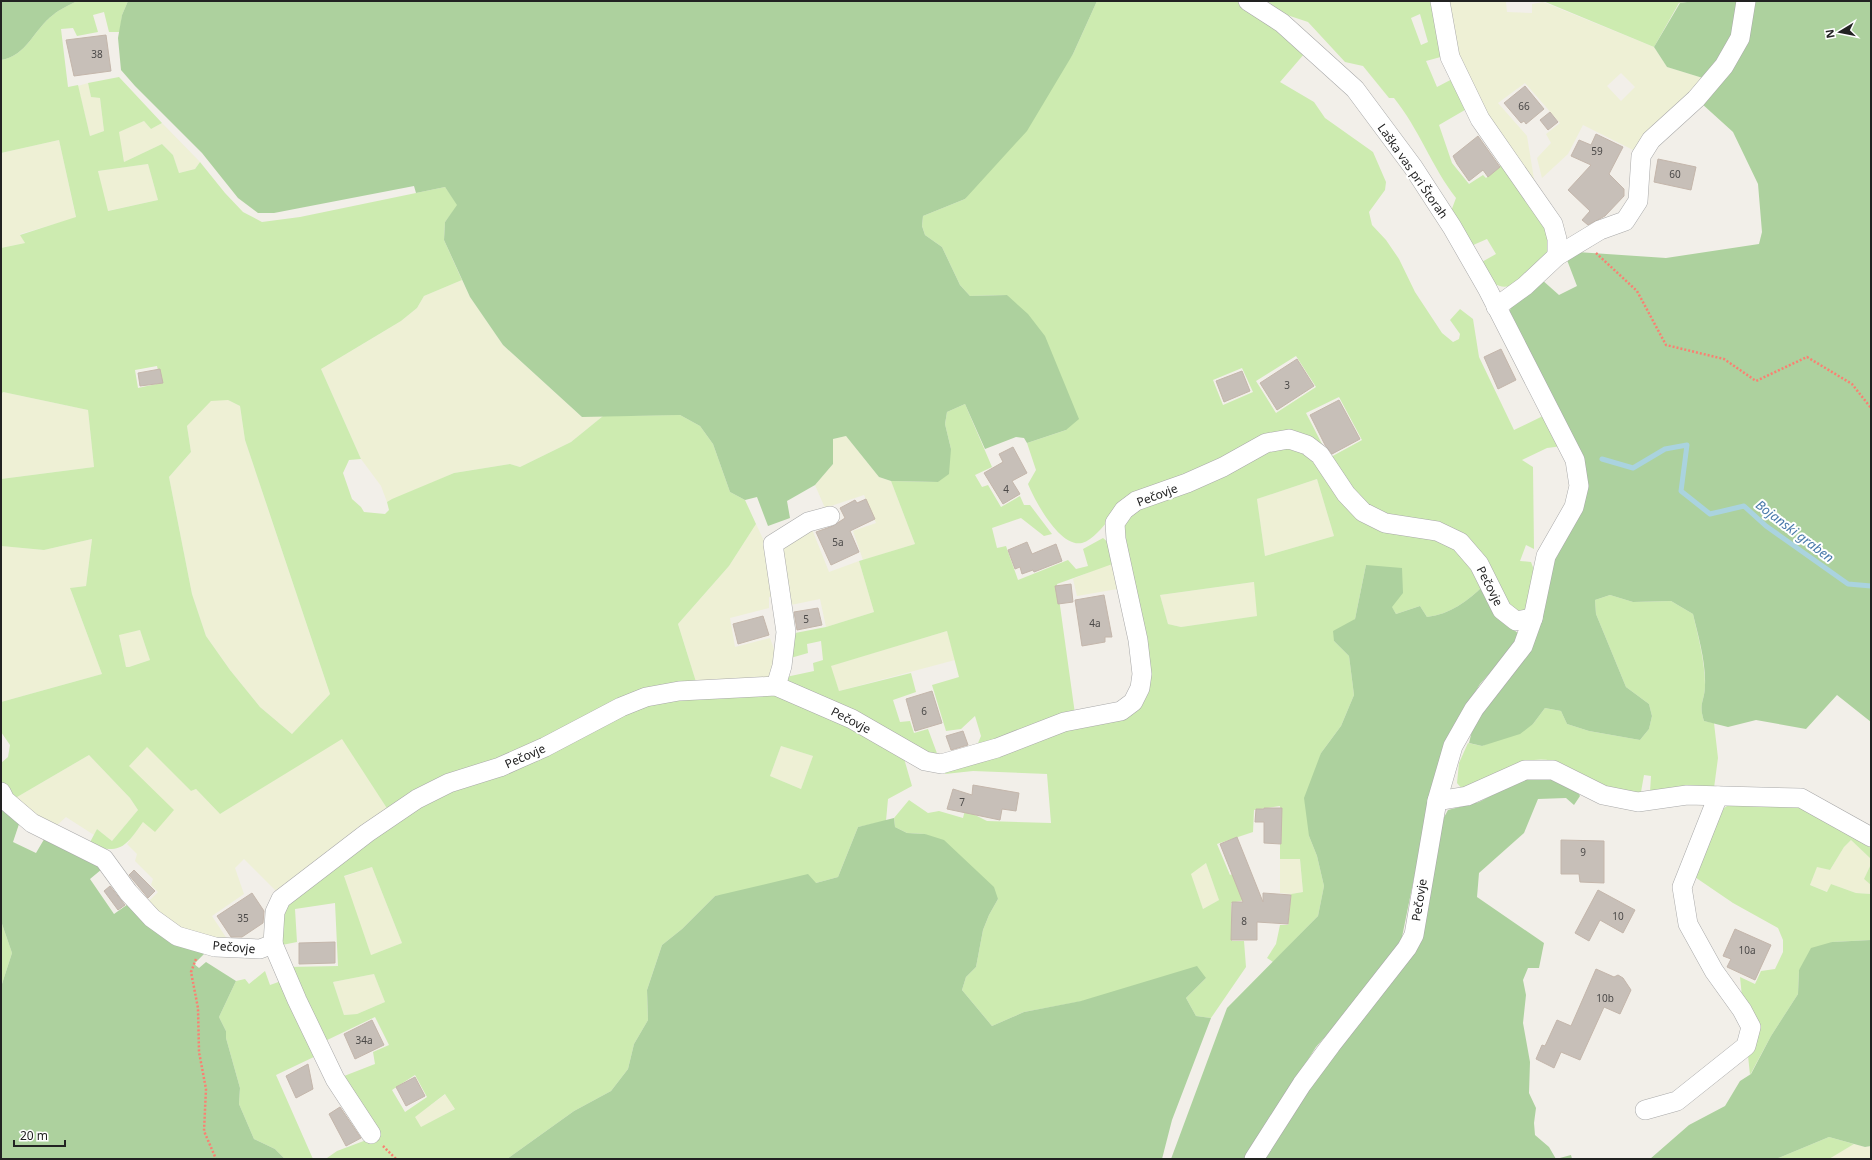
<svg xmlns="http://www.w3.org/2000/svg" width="1872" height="1160" font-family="'Noto Sans',sans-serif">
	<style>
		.farmland { fill: #eef0d5; fill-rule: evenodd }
		.grass { fill: #cdebb0; fill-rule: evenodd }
		.forest { fill: #add19e }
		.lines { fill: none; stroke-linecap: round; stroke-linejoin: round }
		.stream { stroke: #aad3df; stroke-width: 5 }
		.building { fill: #c7bfb8; stroke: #c4b6ab }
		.minor-casing { stroke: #a9a9a9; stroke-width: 20 }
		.path { stroke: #fa8072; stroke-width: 2.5; stroke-dasharray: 2 2; stroke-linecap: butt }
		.minor { stroke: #fff; stroke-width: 19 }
		.labels { text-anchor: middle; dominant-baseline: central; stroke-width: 4; stroke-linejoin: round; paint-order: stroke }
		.number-label { font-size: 10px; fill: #4b4948 }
		.street-label { font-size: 12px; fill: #222; stroke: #fff }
		.water-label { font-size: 13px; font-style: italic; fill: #4a7aab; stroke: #fff }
	</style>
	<rect width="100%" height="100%" fill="#f2efe9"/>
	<g class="farmland">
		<path d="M1443,1H1503L1506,2L1507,12L1532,13V4L1543,2L1654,47L1667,67L1706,79L1642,136L1635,151L1583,125L1568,154L1542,178L1537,158L1551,143L1546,134L1560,123L1525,83L1498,103L1527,136L1534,179L1529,182L1463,77ZM1621,73L1635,87L1621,101L1607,86Z"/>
		<path d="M88,83L91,97L100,98L104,131L90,136L78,86Z"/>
		<path d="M144,121L151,129L162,123L200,162L195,169L179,173L173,155L162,144L124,162L118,132Z"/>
		<path d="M59,140L76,218L20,234L25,243L1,248V153Z"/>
		<path d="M148,164L158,200L107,211L98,171Z"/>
		<path d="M462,280L470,297L503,345L582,417L603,416L571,442L520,467L510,464L454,473L387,502L381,486L361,459L321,369L401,321L417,308L424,296Z"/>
		<path d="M3,392L88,410L94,467L1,479V395Z"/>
		<path d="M211,400H228L240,406L245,440L330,694L292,734L260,707L230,670L206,636L192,594L169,477L191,452L187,426Z"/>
		<path d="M846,436L879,477L891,481L915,544L863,560L853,531L876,523L864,495L825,508L815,485L833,464V439Z"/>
		<path d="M1317,479L1334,536L1265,556L1257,499Z"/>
		<path d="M756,524L764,541L778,596L769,597V608L730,618L735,647L770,638L778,660L769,678L697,685L678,624L729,566Z"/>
		<path d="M810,524L829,572L859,561L874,612L826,627L820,599L786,606L780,557L783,547Z"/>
		<path d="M92,539L86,586L71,588V591L102,674L1,702V546L44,550Z"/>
		<path d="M1118,562L1123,588L1077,596L1073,579L1111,563Z"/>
		<path d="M1255,582L1258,616L1181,627L1168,624L1160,595Z"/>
		<path d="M140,630L150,660L129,667H126L119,634Z"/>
		<path d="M947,631L955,660L839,691L830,666Z"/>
		<path d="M342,738L390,813L280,895L244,859L235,868L244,894L212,916L229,942L197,939L145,905L158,892L151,885L153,879L135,861L137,854L127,844L143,822L128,766L147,746L191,791L196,789L220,814Z"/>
		<path d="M781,746L813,756L801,789L770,776Z"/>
		<path d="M89,755L130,798L138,810L112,841L97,829L94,835L66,817L54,828L12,800Z"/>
		<path d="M1851,840L1871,859V864L1864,879L1871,885V894L1856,893L1831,884L1828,892L1810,885L1817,866L1830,870L1844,847Z"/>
		<path d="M1280,859H1300L1303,892L1291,894L1280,893Z"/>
		<path d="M1206,863L1219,900L1203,909L1190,873Z"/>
		<path d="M372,867L402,943L371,955L343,877Z"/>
		<path d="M374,974L385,1002L357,1014L344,1015L333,982Z"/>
		<path d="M446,1094L456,1108L421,1128L414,1117Z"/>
		<path d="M1854,1144L1865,1147L1871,1146V1159H1829Z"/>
	</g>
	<g class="grass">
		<path d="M77,1H128L122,15L120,32H109L104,12L93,15L98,32L77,36L73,28L61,29L68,87L78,85L90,136L104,131L100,98L91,97L88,83L119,77L162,123L151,129L144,121L119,132L124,162L162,144L173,155L179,173L195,169L200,162L225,193L243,212L262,222L300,217L445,187L458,205L445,222L444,240L462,280L424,296L417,308L401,321L321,369L361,459L349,460L343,473L352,499L361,507L364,512L385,514L389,510L387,502L392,499L454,473L510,464L520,467L571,442L603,416L680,415L700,426L713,444L730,492L745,500L756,524L729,566L678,624L697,685L390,813L342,739L220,814L196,789L191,791L147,747L129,766L174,810L155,832L143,822C124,849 121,853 88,846L97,829L112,841L138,810L130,798L89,755L12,800L1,781V763L8,757L10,745L1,732V702L102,674L70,588L86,586L92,539L44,550L1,546V479L94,467L88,410L3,392L1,395V248L25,243L20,235L76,217L59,140L1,153V60C27,56 34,29 53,15C60,9 70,5 77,1ZM148,164L158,200L108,211L98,171ZM157,366L161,383L138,388L135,370ZM228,400L240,406L245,440L330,694L292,734L260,707L230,670L206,636L192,594L169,477L191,452L187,426L211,401ZM140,630L150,660L129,667H126L119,635Z"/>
		<path d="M1097,1H1238L1305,53L1280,82L1314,102L1325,118L1373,152L1386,182L1385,190L1369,212L1372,225L1386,240L1399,259L1415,292L1442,333L1453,342L1459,339L1460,334L1450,320L1460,309L1473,319L1479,357L1514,430L1545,415L1563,446L1547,448L1522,460L1533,467L1534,549L1526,545L1520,561L1531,562L1534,570L1527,611L1517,614L1511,610L1471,547L1366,509L1329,458L1362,440L1339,397L1306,413L1322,444L1318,445L1297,435L1110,519C1103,526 1093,540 1082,543C1060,548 1035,501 1028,484L1036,470L1027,443L1066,430L1007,295L970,296L960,285L942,247L925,235L922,226L923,216L965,199L1073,54ZM1296,356L1316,387L1276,413L1256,381ZM1242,368L1253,392L1223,405L1213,380Z"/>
		<path d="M1267,1H1436L1448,55L1426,61L1437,87L1456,77L1470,107L1439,125L1452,163L1469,184L1483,175L1486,178L1506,161L1547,218L1550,255C1537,267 1512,297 1494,283C1489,278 1484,269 1480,263L1496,254L1487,239L1471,246L1450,214L1456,198C1432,167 1419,129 1394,98H1389L1363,66L1345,62L1308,22L1284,14ZM1420,14L1428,42L1421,45L1411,18Z"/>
		<path d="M1543,1H1694L1679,3L1654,47Z"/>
		<path d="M965,404L992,467L975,475L982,487L988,485L1001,507L1020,496L1024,505H1030L1052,534L1044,536L1021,518L992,528L997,548L1006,546L1018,580L1068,560L1076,569L1088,566L1083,549L1103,538L1109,543L1118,562L1057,584L1075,714L985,746L978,743L981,736L975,716L961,729L946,731L932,685L959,677L947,631L831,666L839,691L911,673L916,692L893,700L900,722L910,721L914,733L928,729L938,756L935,758L784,683L786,677L814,671L813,663L823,660L821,641L807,644L808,653L787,659L790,634L826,627L874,612L859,561L915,544L891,481L938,482L951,449L945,424L947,412Z"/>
		<path d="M1275,445L1310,453L1343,498L1457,547L1484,585C1467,602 1450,614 1427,617L1420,606L1396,614L1366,565L1355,619L1334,641L1349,656L1354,695L1341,726L1321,753L1309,836L1317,856L1324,886L1318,916L1273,962L1267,958L1276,944L1280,925H1288L1291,894L1303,892L1300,859H1280V806L1254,810L1253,832L1217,844L1230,875L1235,873L1245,900L1231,903L1232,941H1244L1246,967L1211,1018L1196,1016L1186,998L1206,978L1024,1012L992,1026L962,990L966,977L976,967L983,930L989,915L998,899L925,834L907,833L895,827L894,818L909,800L928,813L939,811L963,818L965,810L987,821L1051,823L1047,774L973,771L945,774L947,767L1141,698L1122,543L1126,515ZM1317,479L1334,536L1265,556L1257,499ZM1254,582L1257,616L1181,627L1168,624L1160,595ZM1206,863L1219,900L1203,909L1191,874Z"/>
		<path d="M1610,595L1633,602L1671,601L1693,614C1698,636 1705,661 1705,685C1705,701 1698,703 1704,721L1714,723L1718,758L1714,788L1650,792L1651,776L1644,775L1641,792C1631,792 1620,793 1610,791C1585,785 1565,755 1534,760C1511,764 1484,780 1463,790L1457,783L1459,763L1468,743L1482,746L1533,724L1545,708L1561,711L1567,724L1589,731L1640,740L1649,729L1652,716L1649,704L1626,687L1596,614L1595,600Z"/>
		<path d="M778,692L903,755L912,786L888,799L886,821L858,827L838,877L816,883L715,896L682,929L662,945L647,990L648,1020L634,1044L628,1069L611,1091L574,1111L507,1159H321L327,1158L337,1151L369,1139L339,1078L375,1064L373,1052L389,1045L375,1017L321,1043L289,967L338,966L335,903L295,909L297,942L282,945L280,912L394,818L660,697ZM781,746L813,756L801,789L770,776ZM372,867L402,943L371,955L344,876ZM374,974L385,1002L357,1014L344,1015L333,982ZM415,1075L427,1097L405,1112L392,1090ZM445,1094L455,1109L421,1127L415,1117Z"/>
		<path d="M1733,802C1753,804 1776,802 1795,806C1823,811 1849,832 1871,848V859L1851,840L1844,847L1830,870L1817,867L1810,885L1827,892L1831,884L1856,893L1871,894V940L1832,942L1799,970L1798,994L1771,1036L1750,1075L1740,977L1755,984L1761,971L1775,969L1783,952V940L1778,928L1733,903L1689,873L1724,808Z"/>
		<path d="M1871,864V885L1864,879Z"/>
		<path d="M1,921L12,953L1,987Z"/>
		<path d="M265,971L270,985L284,980L318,1055L276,1075L313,1159H285L275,1149L254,1139L239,1104L240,1088L226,1038V1031L219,1017L236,981L245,979L249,984Z"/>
		<path d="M1829,1137L1854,1144L1829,1159H1776Z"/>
	</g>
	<g class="forest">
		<path d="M1,1H77C70,5 60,9 53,15C34,29 27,56 1,60Z"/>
		<path d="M128,1H1097L1073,54L1027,131L965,199L923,216L922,226L925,235L942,247L960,285L970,296L1007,295L1028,314L1045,336L1079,419L1066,430L1027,443L1024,438L1016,437L985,449L965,404L947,412L945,424L951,449L949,474L938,482L891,481L879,477L846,436L833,439V464L815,485L787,501L790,518L768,526L757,497L745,500L730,492L713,444L700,426L680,415L582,417L503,345L470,297L444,240L445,222L457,205L445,187L416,193L414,186L274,213H258L238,198L202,153L135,86L121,70L118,38L122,15Z"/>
		<path d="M1694,1H1742L1734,35L1706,79L1667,67L1654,47L1680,3Z"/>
		<path d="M1751,1H1871V722L1837,695L1806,729L1756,720L1728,727L1704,721C1698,703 1705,701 1705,685C1706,662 1698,635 1693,614L1671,601L1633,602L1610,595L1595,600L1596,614L1626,687L1649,704L1652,716L1649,729L1640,740L1589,731L1567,724L1561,711L1545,708L1533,724L1520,734L1482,746L1469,743L1477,711L1494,689L1550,558L1586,483L1509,314L1512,303L1541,279L1559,295L1577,286L1567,260L1577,252L1666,258L1759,244L1762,232L1758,184L1733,132L1701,103Z"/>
		<path d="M1366,565L1402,568L1403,593L1392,607L1396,614L1420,606L1427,617C1450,614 1467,602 1484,585L1500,619L1519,634L1512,648L1480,684L1461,715L1428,809L1402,937L1393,959L1316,1047L1245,1159H1171L1227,1008L1318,916L1324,886L1317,856L1309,836L1304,798L1321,753L1341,726L1354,695L1349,656L1334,641L1333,631L1355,619Z"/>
		<path d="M1537,772L1574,784L1580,796L1574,805L1566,798L1538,799L1524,833L1479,873L1477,897L1544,943L1539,968H1528L1523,980L1526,995L1523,1023L1530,1062L1529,1093L1536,1108L1534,1123L1535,1135L1549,1147L1556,1159L1571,1155L1572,1159H1262L1306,1088L1396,969L1441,823L1448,810L1479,802Z"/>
		<path d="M1,802L21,818L13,842L36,853L46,836L102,869L90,879L114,914L131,902L207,951L194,964L199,968L206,962L236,981L219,1017L226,1031V1038L240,1088L239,1104L254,1139L275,1149L285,1159H1V987L12,953L1,921Z"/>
		<path d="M894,818L895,827L907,833L925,834L944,840L994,887L998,899L989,915L983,930L976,967L966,977L962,990L992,1026L1024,1012L1081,1001L1197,966L1206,978L1186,998L1196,1016L1211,1018L1172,1120L1162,1159H507L574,1111L611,1091L628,1069L634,1044L648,1020L647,990L662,945L682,929L715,896L808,874L816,883L838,877L858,827Z"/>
		<path d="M1871,940V1146L1865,1147L1829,1137L1776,1159H1650L1689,1125L1725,1106L1740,1081L1751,1074L1771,1036L1798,994L1799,970L1811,948L1832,942Z"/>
	</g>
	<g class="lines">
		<path class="stream" d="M1602,459L1633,468L1665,449L1687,445L1681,491L1710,514L1744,506L1766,526L1848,584L1871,586"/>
	</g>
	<g class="building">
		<path d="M106,35L111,71L74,76L66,40Z"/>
		<path d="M1525,86L1544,109L1526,124L1524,121L1521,123L1504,103Z"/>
		<path d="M1550,112L1558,122L1548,130L1540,120Z"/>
		<path d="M1596,134L1623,147L1609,174L1624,189V196L1605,216L1588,225L1582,220L1590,211L1568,190L1591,165L1571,156L1579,140L1591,145Z"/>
		<path d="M1478,136L1500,167L1488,177L1483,170L1469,181L1457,164L1453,156Z"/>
		<path d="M1658,159L1696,167L1691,190L1654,182Z"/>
		<path d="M1501,349L1516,380L1498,389L1484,357Z"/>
		<path d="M1297,359L1314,386L1277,410L1260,383Z"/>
		<path d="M160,369L163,383L140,386L138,373Z"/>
		<path d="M1242,371L1250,391L1224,402L1216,381Z"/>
		<path d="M1339,400L1360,439L1332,454L1325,445L1310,415Z"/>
		<path d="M1013,447L1027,473L1012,481L1020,494L1003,504L984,473L1003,462L999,454Z"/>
		<path d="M866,499L875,519L850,531L859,552L831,565L816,532L833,526L845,518L840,508L855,500L857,503Z"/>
		<path d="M1027,542L1032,554L1056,544L1062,561L1034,572L1033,570L1022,574L1020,567L1015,569L1008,550Z"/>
		<path d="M1071,584L1073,602L1058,604L1055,586Z"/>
		<path d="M1104,595L1112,637H1105V642L1082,646L1075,600Z"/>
		<path d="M818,608L822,625L797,630L794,612Z"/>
		<path d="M763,616L769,635L738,644L733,624Z"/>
		<path d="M932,691L942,723L915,731L906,699Z"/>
		<path d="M963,731L968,745L951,750L946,736Z"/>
		<path d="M973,785L1019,793L1016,811L1002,809L1000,820L947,809L953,789L972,795Z"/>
		<path d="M1264,808H1282L1281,844L1264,843V822H1255L1256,809H1264Z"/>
		<path d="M1237,837L1263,902V893L1291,895L1288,924L1257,922V940H1231L1232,902H1243L1220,844Z"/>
		<path d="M1561,840L1604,841V883L1580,882L1579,874H1561Z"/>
		<path d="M134,870L155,891L148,898L129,875Z"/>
		<path d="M110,886L125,905L118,910L104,891Z"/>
		<path d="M1598,890L1635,910L1623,933L1600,920L1589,941L1575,933Z"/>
		<path d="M252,893L264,911L263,923L242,937H231L217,916Z"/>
		<path d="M1735,929L1771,945L1755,980L1727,967L1731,959L1723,956Z"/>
		<path d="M335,942V963L299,964V943Z"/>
		<path d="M1596,969L1614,977L1618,975L1623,978L1631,990L1620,1014L1604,1007L1580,1060L1561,1052L1554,1068L1536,1059L1542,1045L1545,1046L1557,1020L1571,1026Z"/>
		<path d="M372,1020L384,1045L355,1059L344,1034Z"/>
		<path d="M308,1064L313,1089L296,1098L286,1076Z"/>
		<path d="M415,1077L425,1096L406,1106L396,1087Z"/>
		<path d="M340,1107L361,1138L346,1146L329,1114Z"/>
	</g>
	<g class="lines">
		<defs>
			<g id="minor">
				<path d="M1248,1L1282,23L1355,89L1413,167L1452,227L1487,288L1575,460L1579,486L1574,507L1546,556L1533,618L1523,646L1474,709L1453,746L1437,801L1414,935L1407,948L1331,1045L1302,1084L1254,1159"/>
				<path d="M1440,1L1450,57L1480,119L1553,224L1557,239V256"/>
				<path d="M1496,307L1525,286L1557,256L1600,230L1625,221L1638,201L1641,156L1651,140L1696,99L1724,66L1740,38L1746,1"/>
				<path d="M776,686L782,666L786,632L773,544L808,522L830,516"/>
				<path d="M1,792L5,800L32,823L104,859L128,892L152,918L177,936L215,947L260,949L273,944L275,912L281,899L367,833L417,799L449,783L500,767L545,747L621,707L646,697L679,691L776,686L852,719L925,761L941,764L997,748L1064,722L1121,711L1133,702L1140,688L1142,674L1138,640L1116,539L1115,523L1124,510L1136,501L1187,483L1223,467L1266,443L1289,439L1307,445L1320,455L1346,494L1363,512L1385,523L1437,531L1460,542L1479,564L1502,610L1516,621L1533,618"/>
				<path d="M1437,801L1467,796L1525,770H1553L1603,795L1638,802L1687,795L1801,798L1871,837"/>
				<path d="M273,944L297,1000L335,1079L371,1134"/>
				<path d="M1645,1110L1677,1101L1746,1046L1751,1027L1742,1010L1714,971L1688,924L1682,887L1718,796"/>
			</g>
		</defs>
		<use href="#minor" class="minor-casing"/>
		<g class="path">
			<path d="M1596,253L1637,291L1666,345L1724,359L1756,381L1807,357L1852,384L1871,408"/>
			<path d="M196,959L191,972L198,1008L199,1052L206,1089L204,1131L216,1159"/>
			<path d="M383,1146L396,1159"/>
		</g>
		<use href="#minor" class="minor"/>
	</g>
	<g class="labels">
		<g class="number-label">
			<text x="97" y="54">38</text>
			<text x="1524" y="106">66</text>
			<text x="1597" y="151">59</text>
			<text x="1675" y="174">60</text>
			<text x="1287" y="385">3</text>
			<text x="1006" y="489">4</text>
			<text x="838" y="542">5a</text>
			<text x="806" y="619">5</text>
			<text x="1095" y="623">4a</text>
			<text x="924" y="711">6</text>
			<text x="962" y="802">7</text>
			<text x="1583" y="852">9</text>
			<text x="1618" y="916">10</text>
			<text x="243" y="918">35</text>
			<text x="1244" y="921">8</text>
			<text x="1747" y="950">10a</text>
			<text x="1605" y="998">10b</text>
			<text x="364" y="1040">34a</text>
		</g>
		<g class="street-label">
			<text transform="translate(1413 171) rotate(55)">Laška vas pri Štorah</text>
			<text transform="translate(1157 495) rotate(-21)">Pečovje</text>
			<text transform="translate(1490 586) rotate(63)">Pečovje</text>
			<text transform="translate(851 720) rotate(27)">Pečovje</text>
			<text transform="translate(525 756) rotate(-24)">Pečovje</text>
			<text transform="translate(1419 900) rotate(-81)">Pečovje</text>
			<text transform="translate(234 947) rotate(5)">Pečovje</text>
		</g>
		<g class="water-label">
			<text transform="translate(1795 531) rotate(37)">Bojanski graben</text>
		</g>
	</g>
	<rect width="1872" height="1160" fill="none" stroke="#222222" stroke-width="4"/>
	<g transform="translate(1840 32) rotate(260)" stroke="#ffffff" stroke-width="3" paint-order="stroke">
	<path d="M0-3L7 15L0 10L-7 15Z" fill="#222222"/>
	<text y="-6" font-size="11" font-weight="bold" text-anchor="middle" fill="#222222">N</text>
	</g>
	<path d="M14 1140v6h51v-6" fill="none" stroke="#222222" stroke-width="2"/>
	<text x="20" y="1140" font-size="12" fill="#222222" stroke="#ffffff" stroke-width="3" paint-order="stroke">20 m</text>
</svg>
